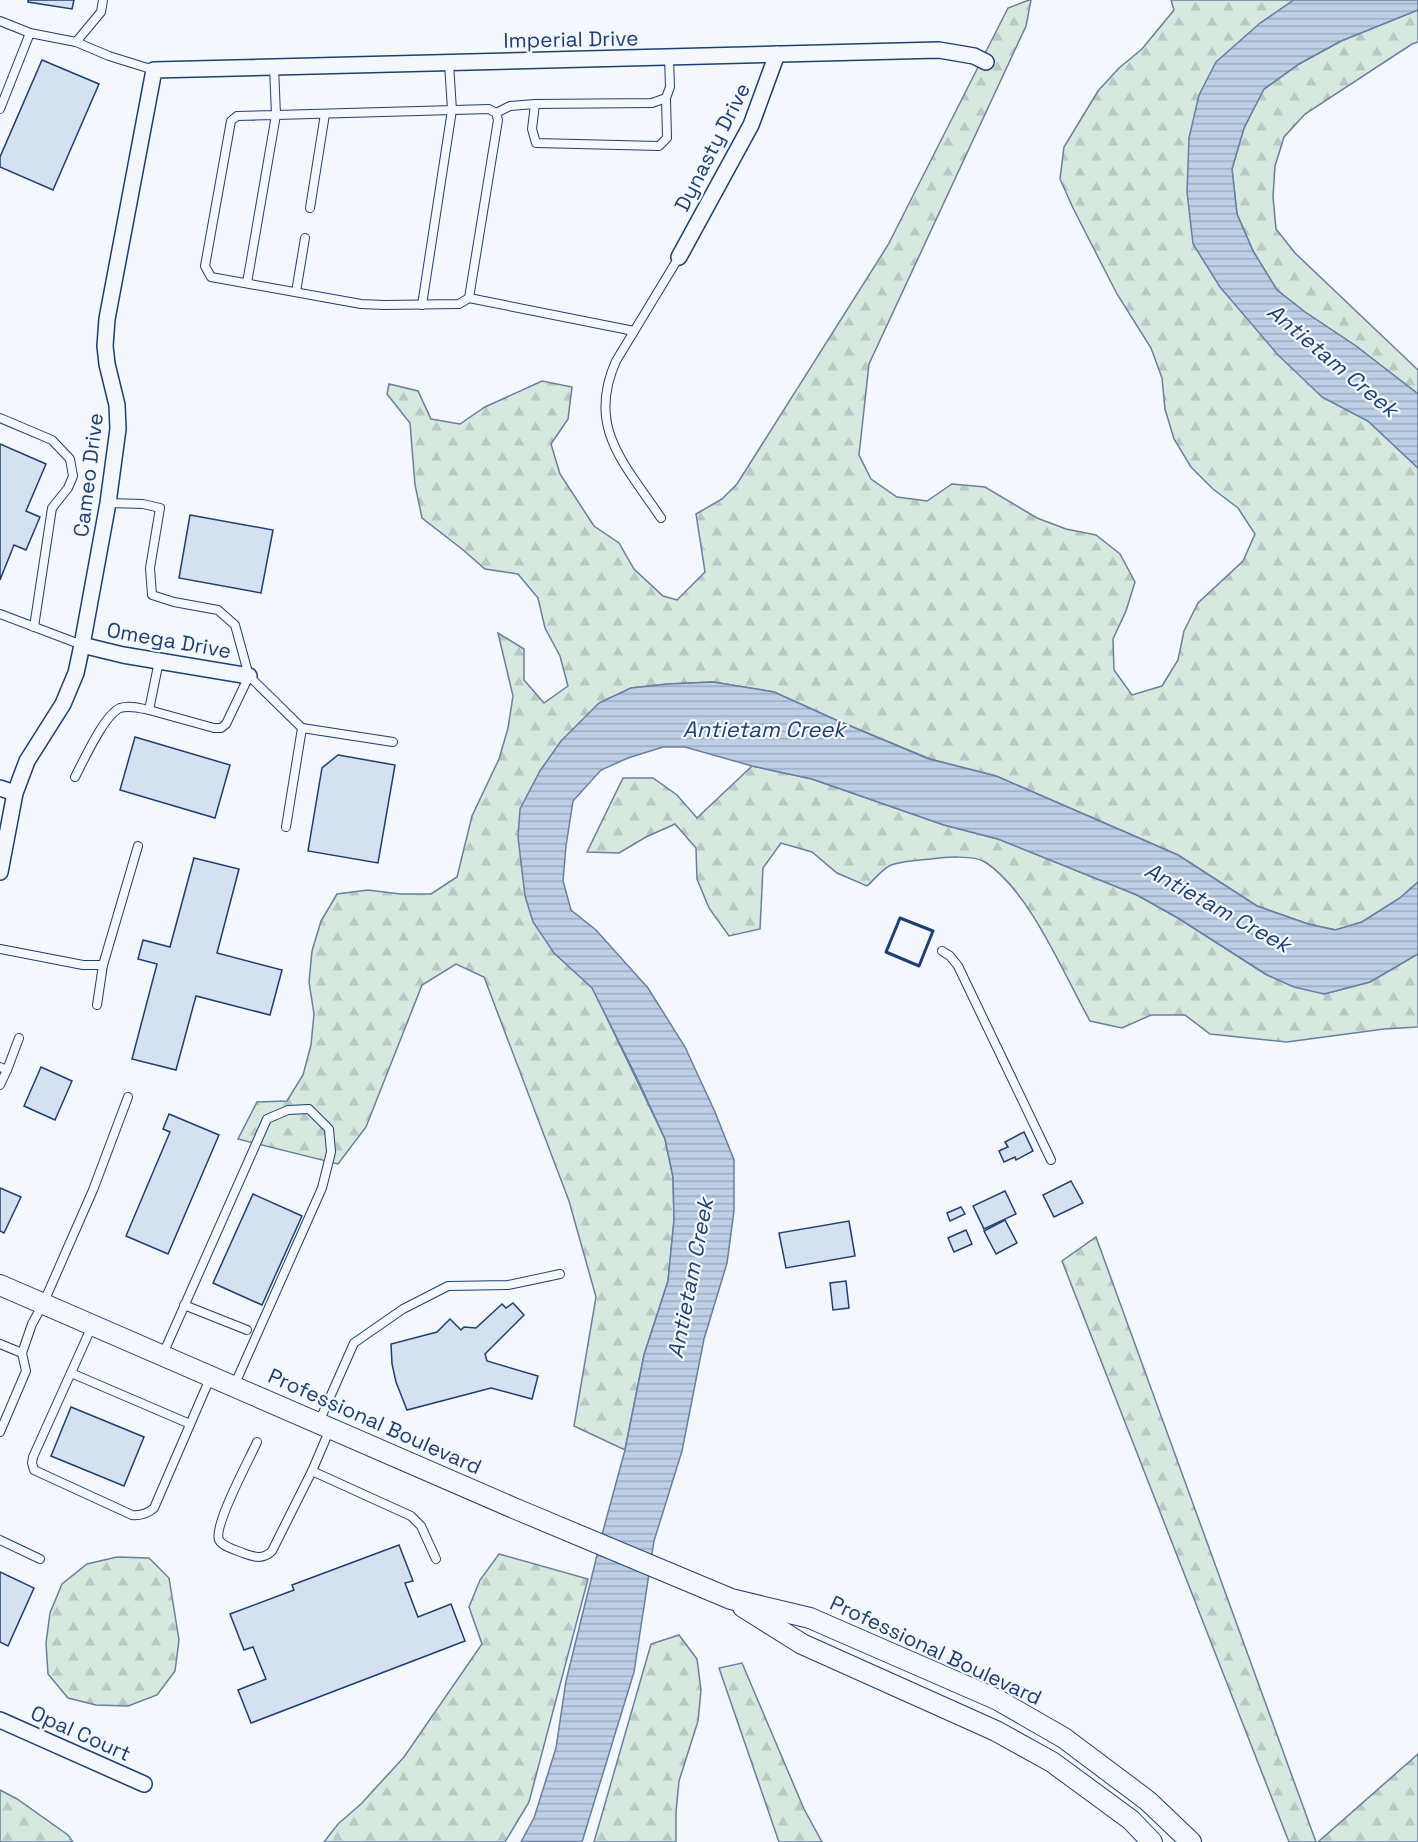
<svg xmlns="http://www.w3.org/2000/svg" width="1418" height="1842" font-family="'Space Grotesk',sans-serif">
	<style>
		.forest { fill: url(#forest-firs); stroke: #687fa3; stroke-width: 1.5 }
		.water { fill: url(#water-rules); stroke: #687fa3; stroke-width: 1.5 }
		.building { fill: #d5e0f0; stroke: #1d3f73; stroke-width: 1.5 }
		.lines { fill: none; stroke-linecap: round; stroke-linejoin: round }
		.service-casing { stroke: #1d3f73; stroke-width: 10 }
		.minor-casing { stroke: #1d3f73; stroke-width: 18 }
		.tertiary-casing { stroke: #1d3f73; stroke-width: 22 }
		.service { stroke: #f4f7fb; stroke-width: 8 }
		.minor { stroke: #f4f7fb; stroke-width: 15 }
		.tertiary { stroke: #f4f7fb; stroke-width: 20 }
		.wall { stroke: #1d3f73; stroke-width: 3 }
		.labels { text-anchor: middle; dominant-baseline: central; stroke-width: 4.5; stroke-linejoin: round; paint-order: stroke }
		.street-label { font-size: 21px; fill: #1d3f73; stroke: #f4f7fb }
		.water-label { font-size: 22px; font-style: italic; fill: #1d3f73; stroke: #f4f7fb }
	</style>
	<defs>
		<pattern id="forest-firs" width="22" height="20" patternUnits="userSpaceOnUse" patternTransform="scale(1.5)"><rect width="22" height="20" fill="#d7e8df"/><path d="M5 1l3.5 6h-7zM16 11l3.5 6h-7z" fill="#b8c8c3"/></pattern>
		<pattern id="water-rules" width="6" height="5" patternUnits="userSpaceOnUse" patternTransform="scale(1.5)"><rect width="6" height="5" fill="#bed0e5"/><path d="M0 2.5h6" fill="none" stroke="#9aaabe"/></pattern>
	</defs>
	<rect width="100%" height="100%" fill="#f4f7fb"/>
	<g class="forest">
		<path d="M1029,0H1031L1026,26L869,364L859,455L871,479L897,497L927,501L952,484L985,487L1037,518L1066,529L1096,535L1120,554L1135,582L1126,611L1113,639L1114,670L1132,695L1162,686L1178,660L1184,631L1198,603L1243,561L1255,534L1238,508L1213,489L1191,467L1174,439L1165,409L1162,378L1151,348L1117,294L1073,208L1060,179L1064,147L1098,91L1119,68L1142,49L1174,10L1171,0H1294L1259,24L1189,138L1322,397L1368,421L1418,468V882L1400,898L1362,922L1336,930L1308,924L1257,906L1178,855L996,776L930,759L836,720L774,692L713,682L668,684L631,688L599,703L562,741L540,771L554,953L592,987L665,1139L673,1177L674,1220L668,1281L644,1355L625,1450L574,1426L596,1297L569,1201L484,977L456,964L422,985L366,1127L338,1164L238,1139L257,1102L287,1101L303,1075L311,1045L314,1014L309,982L312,951L321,921L337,894L368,890L400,894H431L457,877L472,816L499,759L508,728L513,696L498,633L524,649V680L544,703L568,686L560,656L545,628L538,598L518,574L485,569L462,549L422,518L415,485L410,423L387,394L389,384L418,391L431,419L460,424L485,407L542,381L572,387L568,419L551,444L560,474L594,526L619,543L634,569L663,596L677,600L705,572L696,514L722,499L737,484L888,245L1008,8Z"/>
		<path d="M1418,10V42L1412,44L1305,114L1284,137L1275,166L1273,197L1276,229L1295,253L1418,370V394L1356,346L1305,312L1277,290L1253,251L1237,214L1232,169L1244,128L1263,90L1299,64L1341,41Z"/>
		<path d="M752,766L812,779L944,825L998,839L1137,895L1178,918L1267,975L1324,994L1370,982L1418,954V1027L1384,1029L1287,1042L1210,1034L1185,1015H1151L1122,1028L1090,1021C1064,975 1030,891 985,862C974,855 945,857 931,859C920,860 901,861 891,865C882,869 874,880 867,886L837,873L812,852L781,843L763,868L760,929L729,936L709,908L697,879L696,848L675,824L646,837L619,853L587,852L623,778H653L677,795L697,818Z"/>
		<path d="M1096,1237L1316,1842H1289L1062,1261Z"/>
		<path d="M499,1554L588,1579L529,1802L505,1842H324L338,1824L361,1804L404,1757L482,1644L469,1607L480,1580Z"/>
		<path d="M117,1557L149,1558L169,1578L179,1640L175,1671L157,1695L128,1706L96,1705L68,1698L48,1674L46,1643L50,1613L62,1584L87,1564Z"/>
		<path d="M679,1635L697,1659L701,1690L698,1721L679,1781L676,1812V1842H594L651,1644Z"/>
		<path d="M742,1663L804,1809L822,1842H779L719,1668Z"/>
		<path d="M1418,1754V1842H1318Z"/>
		<path d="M0,1790L17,1799L68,1835L73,1842H0Z"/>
	</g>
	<g class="water">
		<path d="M1294,0H1418V10L1341,41L1299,64L1264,89L1244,128L1232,169L1237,214L1253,251L1277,290L1305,312L1356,346L1418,394V468L1368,421L1322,397L1278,355L1220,287L1193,244L1187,192L1189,138L1199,95L1216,62L1259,24Z"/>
		<path d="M713,682L774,692L836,720L929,759L996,776L1178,855L1257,906L1308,924L1335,930L1362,922L1400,898L1418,882V954L1370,982L1324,994L1294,987L1267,975L1178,918L1137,895L998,839L944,825L812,779L752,766L685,747H663L628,758L601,770L573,801L566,846L563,881L571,910L596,930L648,988L685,1047L715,1112L734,1160V1211L727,1263L704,1339L682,1451L654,1541L634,1672L582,1842H521L534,1818L556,1748L566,1681L603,1531L625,1450L644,1355L668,1281L674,1220L673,1177L665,1139L637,1078L592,988L554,953L533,922L525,896L518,837L520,809L540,771L561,741L599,703L631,688L668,684Z"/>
	</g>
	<g class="building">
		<path d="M28,0H74L72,9L28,2Z"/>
		<path d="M42,60L99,84L53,190L0,167V157Z"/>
		<path d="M0,444L46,464L26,511L40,517L26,550L14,545L0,580Z"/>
		<path d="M190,515L273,530L261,593L179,578Z"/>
		<path d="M135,737L230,765L215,818L120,790Z"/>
		<path d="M338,755L395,765L378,863L308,851L322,768Z"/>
		<path d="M194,858L239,869L217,953L282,970L270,1015L196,996L176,1070L132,1059L157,964L138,959L143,940L170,947Z"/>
		<path d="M41,1067L72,1081L55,1120L24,1106Z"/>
		<path d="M169,1114L219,1135L168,1254L126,1236L170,1132L163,1129Z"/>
		<path d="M1024,1132L1033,1151L1016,1160L1015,1157L1004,1162L999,1151L1008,1147L1005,1142Z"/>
		<path d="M1071,1181L1083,1203L1054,1217L1043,1195Z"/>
		<path d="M0,1188L21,1197L4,1233L0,1231Z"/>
		<path d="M1005,1191L1016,1214L984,1229L973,1206Z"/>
		<path d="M253,1194L302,1216L262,1305L213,1283Z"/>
		<path d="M961,1207L965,1214L950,1221L947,1213Z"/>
		<path d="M1005,1220L1017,1243L996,1254L984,1231Z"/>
		<path d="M849,1221L855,1256L786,1268L779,1233Z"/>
		<path d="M966,1230L972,1244L954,1252L948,1238Z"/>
		<path d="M846,1281L849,1308L833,1310L830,1283Z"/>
		<path d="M513,1303L524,1315L485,1354L487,1361L538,1376L532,1399L491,1388L407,1410L396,1382L392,1364L391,1344L437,1332L450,1319L461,1330L464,1327L476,1328L502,1304L506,1308Z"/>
		<path d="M71,1407L144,1437L124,1486L51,1456Z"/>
		<path d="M399,1545L413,1581L405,1583L418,1617L451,1604L465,1641L251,1723L238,1690L266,1679L253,1647L244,1650L230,1614L294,1590L292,1585Z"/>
		<path d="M0,1572L34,1588L8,1646L0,1642Z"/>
	</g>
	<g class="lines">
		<defs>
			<g id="service">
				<path d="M0,21L30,33"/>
				<path d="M76,42L109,56L154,70"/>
				<path d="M535,104L532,129L536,143L659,146L667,138L666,98"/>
				<path d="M0,109L30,33L76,42L101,12L103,0"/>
				<path d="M496,113L510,106L535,104L652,103L666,98L670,87L669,57"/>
				<path d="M310,208L325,114"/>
				<path d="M247,283L276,115L489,109L496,113L498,120L469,298L459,304L384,305L361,304L211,277L205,266L231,121L237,116L276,115L274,67"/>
				<path d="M296,292L305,238"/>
				<path d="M469,298L634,331"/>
				<path d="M422,305L452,110L449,63"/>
				<path d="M0,418L52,440L70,459L73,476L68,488L52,508L34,627"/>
				<path d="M108,503L143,504L160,508L150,568L152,595L174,602L218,610L235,625L249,676L302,728L286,827"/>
				<path d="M661,518C625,464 586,428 616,361L679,257"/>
				<path d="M0,614L82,645"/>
				<path d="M159,661L149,710L214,728H221L226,724L249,676"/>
				<path d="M302,728L393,742"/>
				<path d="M75,777C84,760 104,715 120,708C129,705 140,708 149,710"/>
				<path d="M0,949L83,965H103L138,846"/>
				<path d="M942,951L950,956L958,966L1051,1160"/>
				<path d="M97,1005L103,965"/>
				<path d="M0,1067L7,1070L0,1085"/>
				<path d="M7,1070L19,1038"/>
				<path d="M184,1305L247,1330"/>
				<path d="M92,1326L33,1457L32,1463L34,1470L132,1515C141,1516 147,1514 154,1508L211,1376"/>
				<path d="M0,1344L22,1353"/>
				<path d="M163,1354L267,1119L288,1110L309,1109L329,1129L331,1152L322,1188L234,1386"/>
				<path d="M71,1373L190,1424"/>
				<path d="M319,1422L354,1343L403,1309L448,1286L508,1285L560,1274"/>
				<path d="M0,1432L26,1371L22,1353L32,1324L43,1304L93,1190L128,1097"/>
				<path d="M257,1442C250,1458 213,1526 219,1540C223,1547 236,1550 243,1553C254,1557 263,1560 272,1551L312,1471L330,1429"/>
				<path d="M312,1471L411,1516L421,1526L436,1559"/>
				<path d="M0,1540L40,1559"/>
			</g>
			<g id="minor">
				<path d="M679,257L751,125L777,54"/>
				<path d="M82,645L123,655L249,676"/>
				<path d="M0,788L15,793"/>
				<path d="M0,872L15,793L27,761L63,704L76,673L82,645L108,503L118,429L117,405L107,364L105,346L107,319L154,70L939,50L974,56L986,62"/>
				<path d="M0,1720L144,1784"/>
			</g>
			<g id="tertiary">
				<path d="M0,1285L516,1509L731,1599L810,1618L998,1700L1064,1738L1148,1801L1191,1842"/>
				<path d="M743,1607L802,1644L996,1731L1052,1762L1131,1820L1152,1842"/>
			</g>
		</defs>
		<use href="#service" class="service-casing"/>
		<use href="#minor" class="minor-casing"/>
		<use href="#tertiary" class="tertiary-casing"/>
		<use href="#service" class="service"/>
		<use href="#minor" class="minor"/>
		<use href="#tertiary" class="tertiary"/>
		<path class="wall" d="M900,918L933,931L919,966L886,952Z"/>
	</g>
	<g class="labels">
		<g class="street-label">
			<text transform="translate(571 39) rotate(-1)">Imperial Drive</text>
			<text transform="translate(712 147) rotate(-63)">Dynasty Drive</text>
			<text transform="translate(88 475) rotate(-83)">Cameo Drive</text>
			<text transform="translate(169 640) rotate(10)">Omega Drive</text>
			<text transform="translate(375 1421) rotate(24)">Professional Boulevard</text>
			<text transform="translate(936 1650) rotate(25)">Professional Boulevard</text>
			<text transform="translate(81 1733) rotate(24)">Opal Court</text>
		</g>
		<g class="water-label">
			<text transform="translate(1333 360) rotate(40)">Antietam Creek</text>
			<text x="764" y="729">Antietam Creek</text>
			<text transform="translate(1218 907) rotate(29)">Antietam Creek</text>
			<text transform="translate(690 1278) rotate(-79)">Antietam Creek</text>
		</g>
	</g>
</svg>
